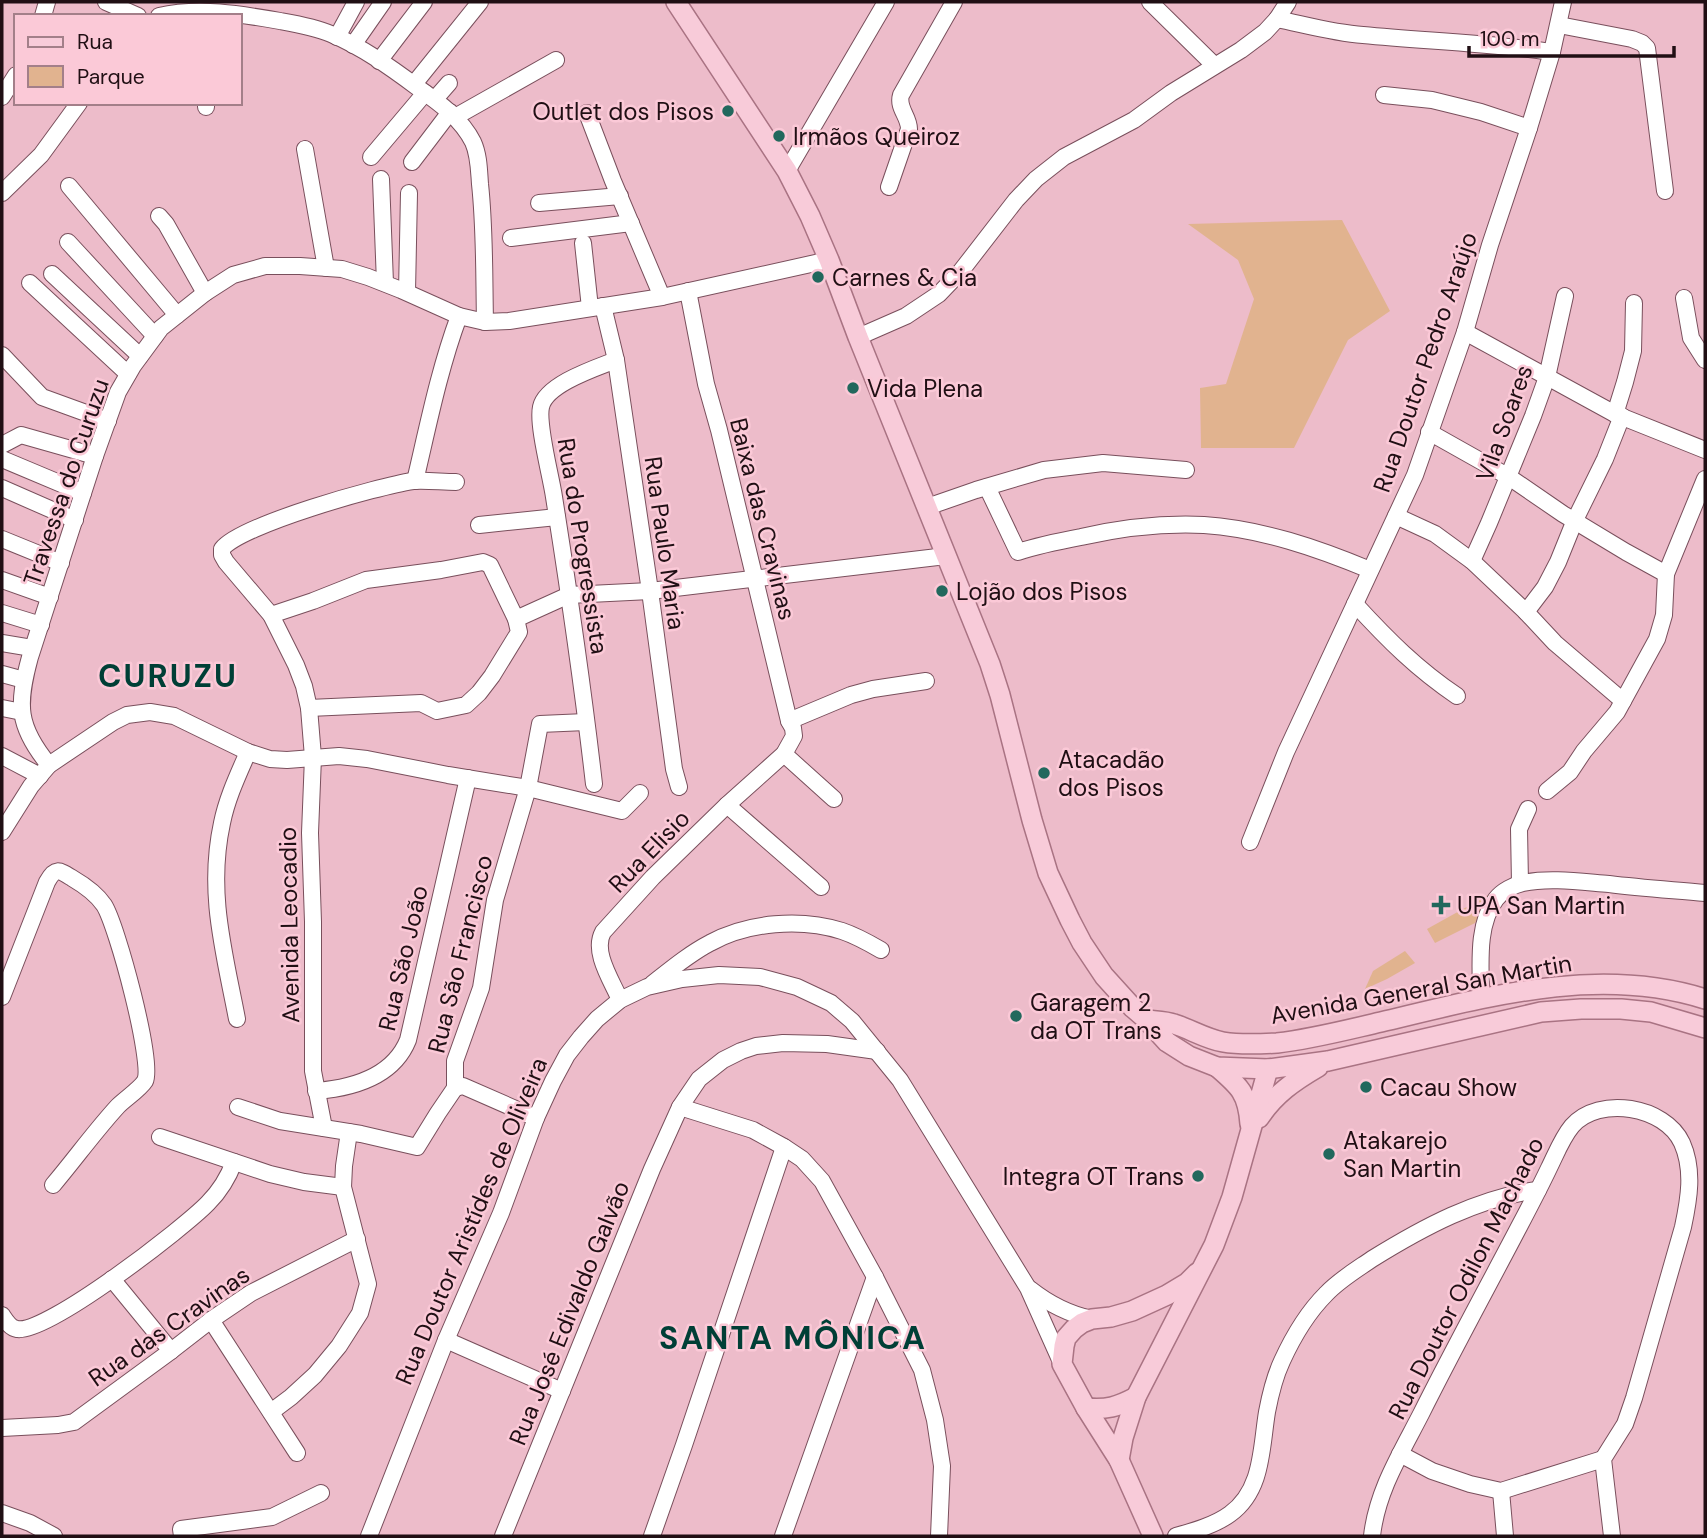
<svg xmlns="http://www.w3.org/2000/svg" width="1707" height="1538" font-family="'DM Sans',sans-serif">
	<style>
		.green { fill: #e1b38f }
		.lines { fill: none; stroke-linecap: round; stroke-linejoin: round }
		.minor-casing { stroke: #794f5c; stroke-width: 18 }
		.major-casing { stroke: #a97383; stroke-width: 22 }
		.minor { stroke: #fff; stroke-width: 16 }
		.major { stroke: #f8cbd9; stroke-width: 19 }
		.poi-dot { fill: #22685d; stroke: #fbc9d7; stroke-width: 2.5 }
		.labels { text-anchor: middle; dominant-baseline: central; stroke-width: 5; stroke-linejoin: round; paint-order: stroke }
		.poi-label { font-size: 24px; fill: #200f14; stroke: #fbc9d7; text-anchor: start }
		.street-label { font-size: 24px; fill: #200f14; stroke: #fbc9d7 }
		.district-label { font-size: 32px; font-weight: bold; letter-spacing: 2px; fill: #003f36; stroke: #fbc9d7 }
	</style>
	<rect width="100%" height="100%" fill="#edbcca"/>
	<g class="green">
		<path d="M1342,220L1390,311L1348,340L1294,448H1201L1200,388L1226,384L1254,299L1238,260L1188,224Z"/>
		<path d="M1490,894L1475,923L1435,943L1427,929Z"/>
		<path d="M1405,951L1415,963L1387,979L1365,989L1373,971Z"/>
	</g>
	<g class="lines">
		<defs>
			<g id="minor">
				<path d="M106,2L138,16"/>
				<path d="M1150,2L1214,65"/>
				<path d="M43,16L47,2"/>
				<path d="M159,16C199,7 240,14 280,21C297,24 315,27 331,34C362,47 390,67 417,87C438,102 461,118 473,142C479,155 479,171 480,184C485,230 484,276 485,322"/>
				<path d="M1277,19C1306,25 1334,33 1363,35C1426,41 1489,43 1552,52"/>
				<path d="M1559,25L1632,39L1642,43L1647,48L1665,191"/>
				<path d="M337,37L356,2"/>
				<path d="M353,45L383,2"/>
				<path d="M379,61L424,2"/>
				<path d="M414,84L480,2"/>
				<path d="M1384,95L1432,100L1481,112L1529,128"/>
				<path d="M2,97L16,75"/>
				<path d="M435,99L449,83"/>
				<path d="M206,107V103"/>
				<path d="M587,113L613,181L662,297"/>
				<path d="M455,117L556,60"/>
				<path d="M305,149L326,268"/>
				<path d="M371,157L425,93"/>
				<path d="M412,162L450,112"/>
				<path d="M787,171L886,2"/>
				<path d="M381,179L385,283"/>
				<path d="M69,186L177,315"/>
				<path d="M889,187L909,129C909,116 897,108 901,95L954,2"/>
				<path d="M2,193L41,155L79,103"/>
				<path d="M539,203L620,196"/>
				<path d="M159,216L166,224L205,293"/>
				<path d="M511,238L631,223"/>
				<path d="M68,242L155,336"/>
				<path d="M583,243L590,308"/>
				<path d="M52,274L140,356"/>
				<path d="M30,283L128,374"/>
				<path d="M407,292L409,193"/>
				<path d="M1684,298L1691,338L1705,360"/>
				<path d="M603,306L616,360L650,591L674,769L679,787"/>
				<path d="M1465,332L1615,414L1705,450"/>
				<path d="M858,337L906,316L939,294L961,271L1016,200L1036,179L1064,157L1134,120L1171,93L1241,50L1265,32L1277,19L1288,2"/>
				<path d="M2,355L42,397L108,421"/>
				<path d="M1615,414L1625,382L1633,351L1634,303"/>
				<path d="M1429,432L1509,477L1563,514L1626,552L1666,574"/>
				<path d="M2,445L21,435L95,456"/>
				<path d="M2,459L83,493"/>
				<path d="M415,481C428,426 439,370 459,316"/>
				<path d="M987,487L1018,552C1039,545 1060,541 1081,537C1121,528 1163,523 1204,525C1262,529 1317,548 1370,570"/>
				<path d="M2,488L75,520"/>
				<path d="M927,507L976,490L1044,470L1103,463L1186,470"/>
				<path d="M1396,516L1435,534L1472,561L1526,612L1555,643L1623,701"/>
				<path d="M479,525L557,517"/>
				<path d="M2,539L61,563"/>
				<path d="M1472,561L1489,523L1533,416L1547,377L1565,296"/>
				<path d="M2,580L50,597"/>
				<path d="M1355,604C1388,640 1417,669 1457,696"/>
				<path d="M1526,612L1545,587L1558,562L1575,520L1605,459L1622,416"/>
				<path d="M2,613L41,625"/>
				<path d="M271,615L313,601L366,580L441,570L483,562L490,565L516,619L519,632L492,676L479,693L466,705L437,711L421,703L309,708"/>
				<path d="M516,619L569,595L650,591L946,556"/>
				<path d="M2,643L32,648"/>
				<path d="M2,674L24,680"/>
				<path d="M2,708L22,712"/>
				<path d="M789,721L851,695L873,689L926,681"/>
				<path d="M784,754L834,799"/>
				<path d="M2,756L40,776"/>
				<path d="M49,765C17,726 17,705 30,657L95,456L118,392L133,366L161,328L205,293L233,275L265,266H300L342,269L368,277L401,290L459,316L485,322L509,321L662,297L829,260"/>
				<path d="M594,784C583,688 569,592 554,497C551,476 537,425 541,407C546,384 596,368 616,360"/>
				<path d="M1547,791L1570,772L1584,751L1617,712L1657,639L1664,615L1666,574L1705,479"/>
				<path d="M727,805L821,887"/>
				<path d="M2,832L31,786L49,765L113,722L127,715L150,712L174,716L248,752L270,759L287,760L339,756L367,759L448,775L528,788L622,811L640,793"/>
				<path d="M1250,842L1286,752L1415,475L1465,332L1490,245L1529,128L1552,52L1563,2"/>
				<path d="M1520,883L1519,829L1528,809"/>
				<path d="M652,984C671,969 689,954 710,943C748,922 801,918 842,931C857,936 869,943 881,950"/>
				<path d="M2,997L47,882C55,867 59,870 72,878C84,885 96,893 104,905C117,925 154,1063 145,1081C140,1089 125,1099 118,1106C95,1131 75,1159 53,1185"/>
				<path d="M1481,998C1481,967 1476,925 1496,899C1502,891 1514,885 1523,883C1549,877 1583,882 1609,884C1641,888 1673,890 1705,893"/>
				<path d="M620,1000C612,981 592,952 603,932L653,877L727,805L784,754L794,736L793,728L789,721L719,430L706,384L688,291"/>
				<path d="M237,1019C224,951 207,892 222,823C227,798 238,775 248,752"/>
				<path d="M455,1088V1061L481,988L495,900L528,788L540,724L586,722"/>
				<path d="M455,1088L463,1086L536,1118"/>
				<path d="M316,1091C353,1088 393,1077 408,1040L468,778"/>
				<path d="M238,1107L280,1121L361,1134L417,1147L438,1113L455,1088"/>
				<path d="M680,1107L753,1130L784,1147L802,1159L822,1181L875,1277L922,1370L935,1420L942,1466L939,1536"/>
				<path d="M324,1128L313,1071V922L310,833L313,757L309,708L304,686L296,665L271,615L226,562L222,555V549C240,525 379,486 413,481C427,480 442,482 456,482"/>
				<path d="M160,1137L270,1174L304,1182L343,1187"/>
				<path d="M112,1279L171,1351"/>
				<path d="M1030,1289C1049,1304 1068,1314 1092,1319"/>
				<path d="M2,1315C6,1321 10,1328 17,1329C46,1335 185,1227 208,1203C220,1191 228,1178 234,1162"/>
				<path d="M211,1320L297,1453"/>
				<path d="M446,1340L562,1391"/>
				<path d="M271,1412L291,1397L315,1375L339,1346L360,1313L368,1284L343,1187L344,1166L349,1132"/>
				<path d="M2,1428L58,1425L74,1422L171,1351L211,1320L251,1293L357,1239"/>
				<path d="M1400,1454L1432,1471L1470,1484L1501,1491L1603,1459"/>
				<path d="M1501,1491L1505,1536"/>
				<path d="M2,1513L30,1523L54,1536"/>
				<path d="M182,1536L181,1529L272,1517L321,1493"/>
				<path d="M369,1536L446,1340L501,1213L536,1118L553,1081L567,1055L581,1037L597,1019L620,1000L647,987L682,979L719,975L760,977L797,987L831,1003L852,1021L900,1080L1028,1288L1062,1364"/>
				<path d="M503,1536L652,1169L680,1107L699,1079L723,1060L741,1051L756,1046L783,1043L827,1044L877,1051"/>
				<path d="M652,1536L684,1445L784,1147"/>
				<path d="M783,1536L875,1277"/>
				<path d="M1176,1536C1194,1531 1215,1525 1230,1514C1263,1490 1261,1448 1267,1412C1270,1396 1275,1376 1282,1361C1293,1337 1307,1313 1326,1294C1339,1280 1356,1270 1372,1259C1422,1228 1479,1197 1538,1190"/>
				<path d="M1372,1536C1377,1491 1401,1453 1421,1414C1453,1350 1487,1288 1520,1225C1530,1206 1540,1187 1549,1168C1556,1154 1562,1138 1572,1126C1599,1095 1665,1106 1682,1143C1694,1170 1689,1199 1683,1227L1634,1398L1625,1424L1603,1459L1612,1536"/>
			</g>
			<g id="major">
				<path d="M676,2L787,171L810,216L829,260L858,337L990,664L1000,695L1032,820L1048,873L1070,920L1082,943L1104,976L1133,1008L1147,1020L1167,1042L1189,1056L1217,1067L1268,1069L1328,1061L1541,1012L1581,1009H1621L1651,1012L1705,1028"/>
				<path d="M1147,1020C1156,1021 1166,1021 1174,1024C1190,1029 1206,1039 1223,1042C1240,1045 1260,1044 1277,1043C1312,1039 1346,1030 1381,1022C1487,997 1598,965 1705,999"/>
				<path d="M1217,1067C1239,1086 1248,1093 1250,1124"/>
				<path d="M1259,1118C1275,1094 1294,1081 1318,1067"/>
				<path d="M1086,1408C1107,1410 1117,1407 1136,1397"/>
				<path d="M1119,1460L1123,1438L1136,1397L1214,1245L1232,1197L1268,1069"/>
				<path d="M1153,1536L1119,1460L1086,1408L1062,1364L1064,1346L1066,1338L1074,1329L1082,1323L1092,1319L1111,1317L1132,1311L1167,1295L1187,1283L1197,1273"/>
			</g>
		</defs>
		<use href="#minor" class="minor-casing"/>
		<use href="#major" class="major-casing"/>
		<use href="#minor" class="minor"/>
		<use href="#major" class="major"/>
	</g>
	<g class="poi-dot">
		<circle cx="728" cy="111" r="7"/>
		<circle cx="779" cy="136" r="7"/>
		<circle cx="818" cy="277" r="7"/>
		<circle cx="853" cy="388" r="7"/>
		<circle cx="942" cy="591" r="7"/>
		<circle cx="1044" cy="773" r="7"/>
		<path d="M1437.5 894.5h7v7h7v7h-7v7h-7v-7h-7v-7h7z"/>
		<circle cx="1016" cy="1016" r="7"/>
		<circle cx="1366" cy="1087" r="7"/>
		<circle cx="1329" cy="1154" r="7"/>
		<circle cx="1198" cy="1176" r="7"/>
	</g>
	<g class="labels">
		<g class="poi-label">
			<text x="714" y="111" text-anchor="end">Outlet dos Pisos</text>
			<text x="793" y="136">Irmãos Queiroz</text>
			<text x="832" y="277">Carnes &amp; Cia</text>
			<text x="867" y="388">Vida Plena</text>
			<text x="956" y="591">Lojão dos Pisos</text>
			<text x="1058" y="759">Atacadão<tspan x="1058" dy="28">dos Pisos</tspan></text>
			<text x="1457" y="905">UPA San Martin</text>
			<text x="1030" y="1002">Garagem 2<tspan x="1030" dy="28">da OT Trans</tspan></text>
			<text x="1380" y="1087">Cacau Show</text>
			<text x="1343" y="1140">Atakarejo<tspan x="1343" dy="28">San Martin</tspan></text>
			<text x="1184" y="1176" text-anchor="end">Integra OT Trans</text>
		</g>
		<g class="street-label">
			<text transform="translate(1425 362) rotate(-71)">Rua Doutor Pedro Araújo</text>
			<text transform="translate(1504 423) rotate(-70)">Vila Soares</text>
			<text transform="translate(66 482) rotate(-71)">Travessa do Curuzu</text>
			<text transform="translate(763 519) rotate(76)">Baixa das Cravinas</text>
			<text transform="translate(665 543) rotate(82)">Rua Paulo Maria</text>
			<text transform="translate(583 546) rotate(81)">Rua do Progressista</text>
			<text transform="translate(649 851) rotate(-46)">Rua Elisio</text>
			<text transform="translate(289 925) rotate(-91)">Avenida Leocadio</text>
			<text transform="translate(460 954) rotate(-76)">Rua São Francisco</text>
			<text transform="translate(403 958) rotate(-77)">Rua São João</text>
			<text transform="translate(1421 989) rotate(-10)">Avenida General San Martin</text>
			<text transform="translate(471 1221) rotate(-67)">Rua Doutor Aristídes de Oliveira</text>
			<text transform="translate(1466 1278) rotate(-63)">Rua Doutor Odilon Machado</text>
			<text transform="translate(569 1313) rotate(-68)">Rua José Edivaldo Galvão</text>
			<text transform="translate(169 1326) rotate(-35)">Rua das Cravinas</text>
		</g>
		<g class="district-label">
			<text x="168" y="676">CURUZU</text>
			<text x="793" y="1338">SANTA MÔNICA</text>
		</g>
	</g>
	<rect width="1707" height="1538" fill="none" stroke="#200f14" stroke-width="7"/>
	<rect x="14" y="14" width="228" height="91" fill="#fbc9d7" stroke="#a37f89" stroke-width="2"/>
	<rect x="28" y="37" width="35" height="10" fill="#f8cbd9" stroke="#a37f89" stroke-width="2"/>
	<text x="77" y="49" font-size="21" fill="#200f14">Rua</text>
	<rect x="28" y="66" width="35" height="21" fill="#e1b38f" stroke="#a37f89" stroke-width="2"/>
	<text x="77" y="84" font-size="21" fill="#200f14">Parque</text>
	<path d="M1469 46v10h205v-10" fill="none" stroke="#200f14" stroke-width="3.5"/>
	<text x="1480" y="46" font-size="21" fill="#200f14" stroke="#fbc9d7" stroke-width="5" paint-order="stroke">100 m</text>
</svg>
